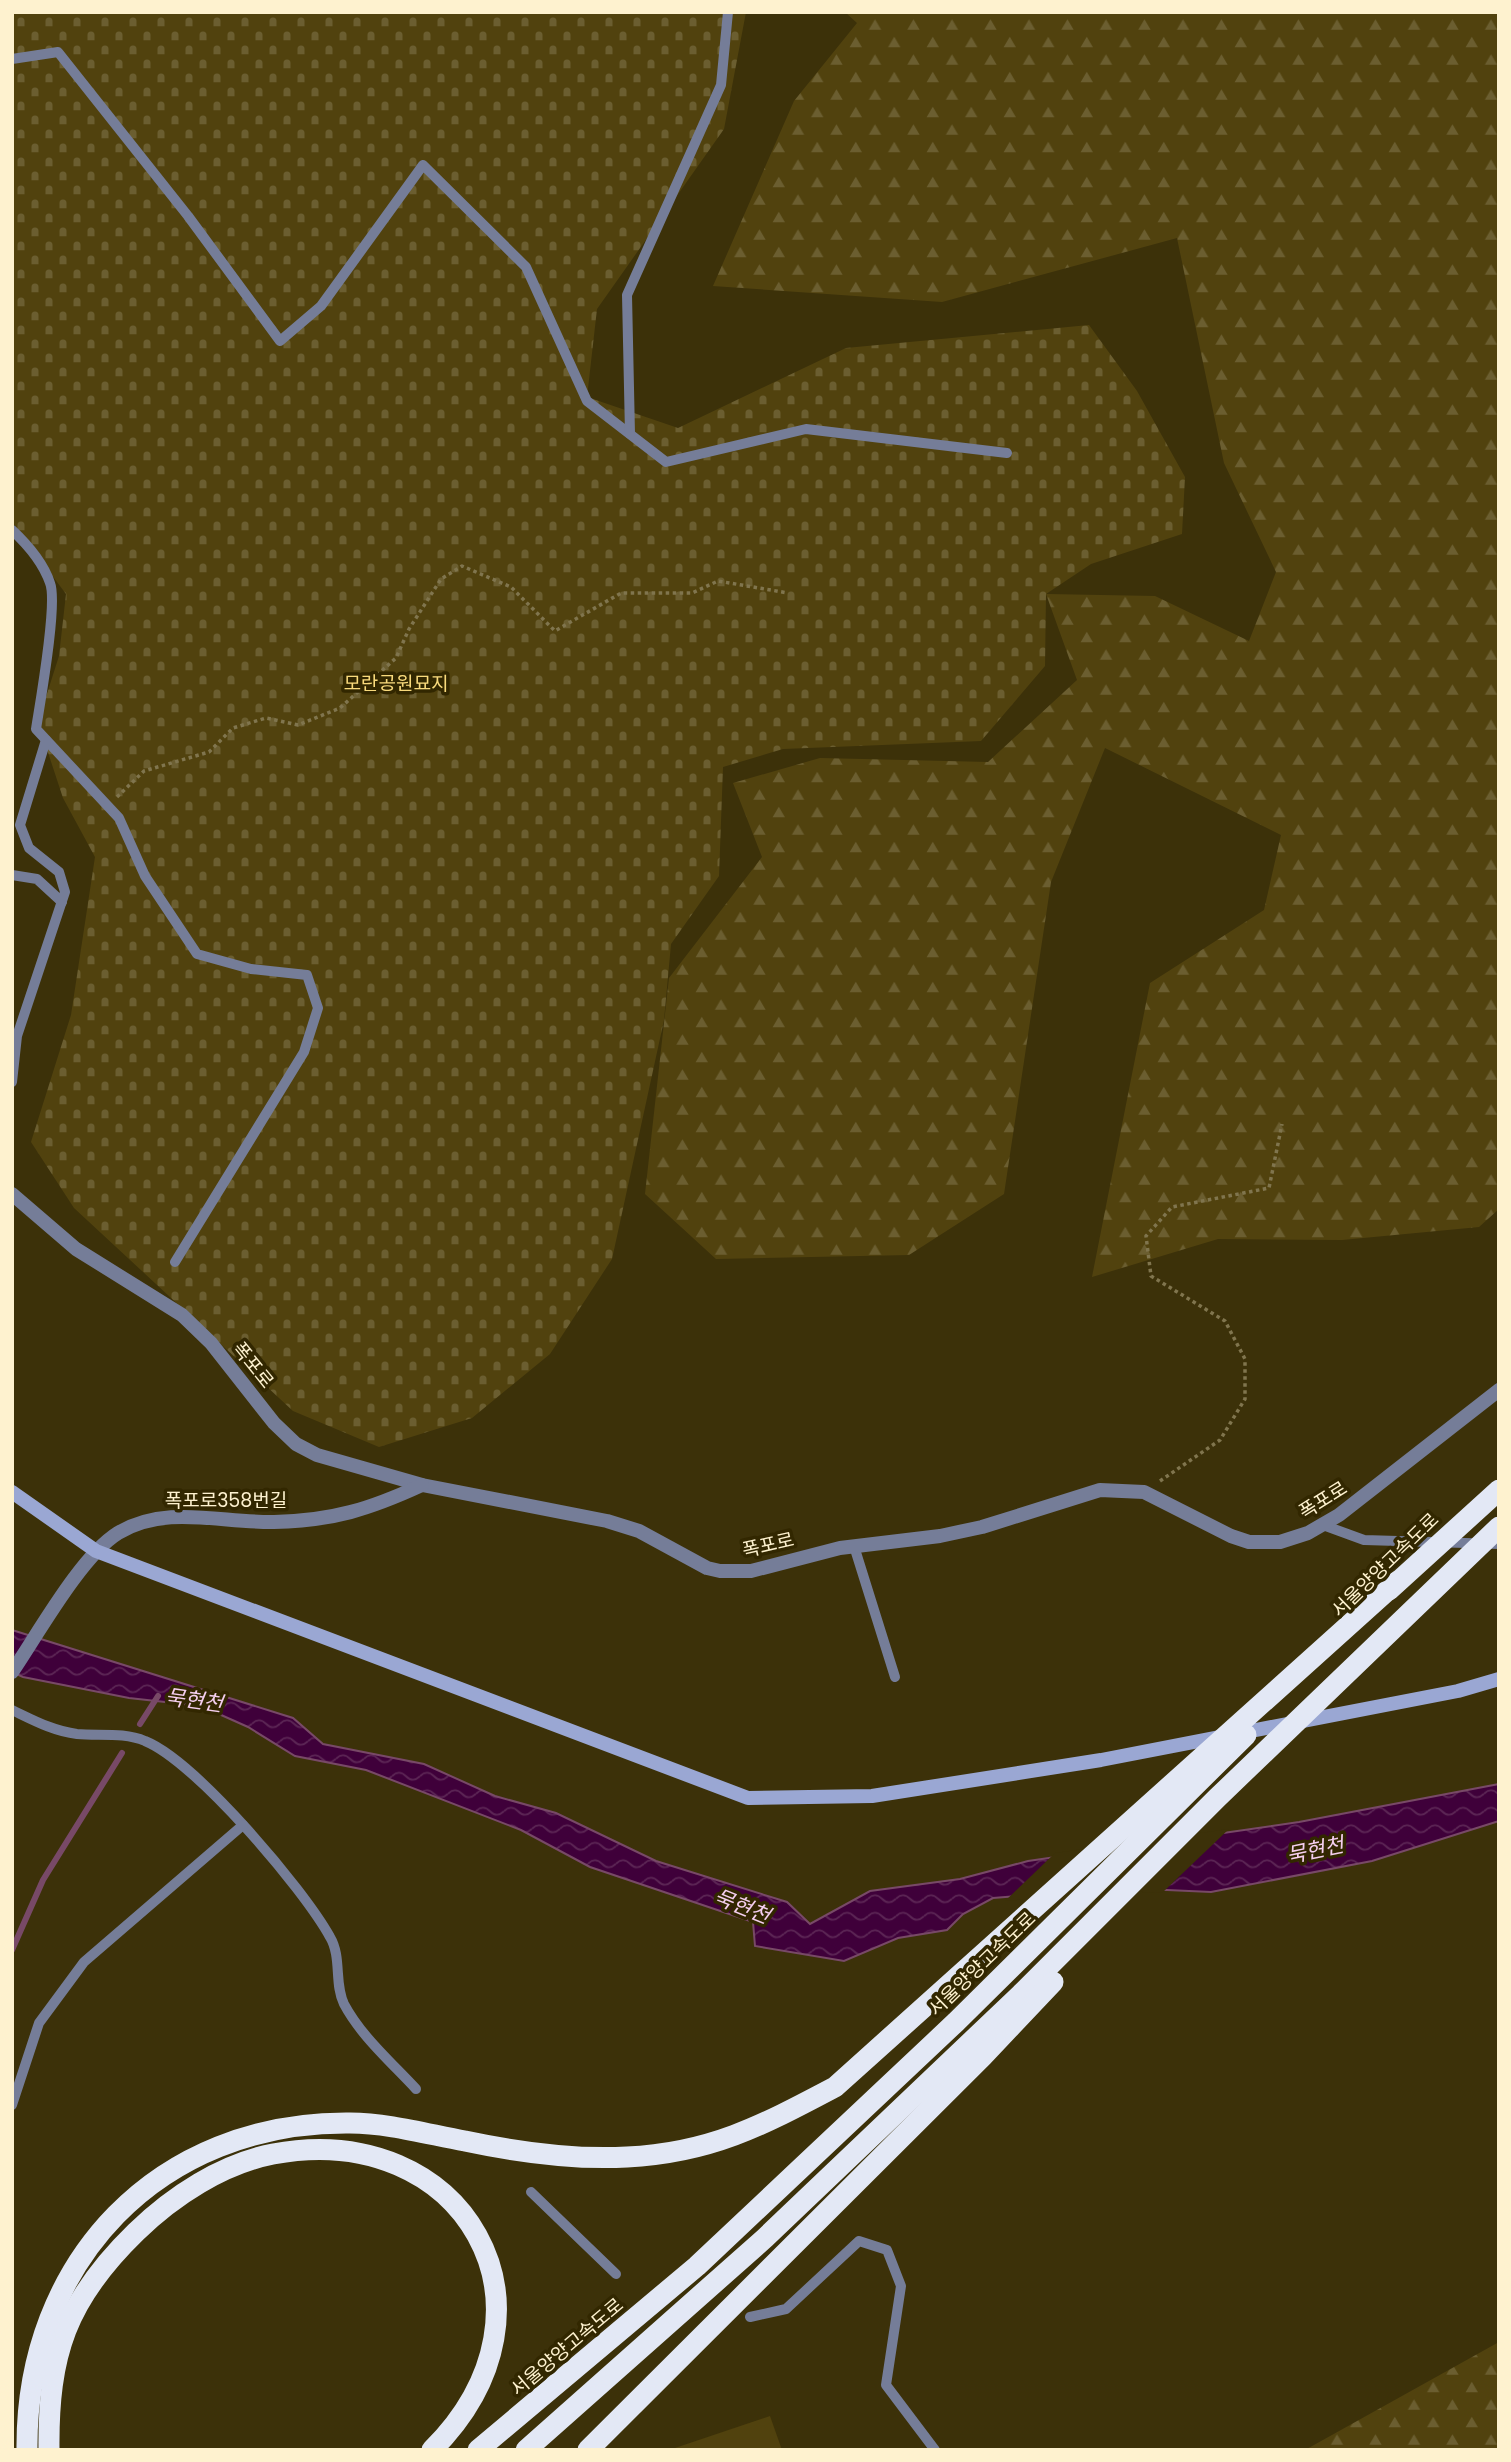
<svg xmlns="http://www.w3.org/2000/svg" width="1511" height="2462" font-family="Poppins,'Noto Sans KR',sans-serif">
	<style>
		.green { fill: #51420e }
		.forest { fill: url(#forest-firs) }
		.cemetery { fill: url(#cemetery-stones) }
		.water { fill: url(#water-waves); stroke: #784967; stroke-width: 2 }
		.pier { fill: #3c3109 }
		.lines { fill: none; stroke-linecap: round; stroke-linejoin: round }
		.stream { stroke: #784967; stroke-width: 6 }
		.path { stroke: #80754e; stroke-width: 3.5; stroke-dasharray: 3.5 3.5; stroke-linecap: butt }
		.service { stroke: #757d98; stroke-width: 10 }
		.minor { stroke: #757d98; stroke-width: 14 }
		.secondary { stroke: #9aa7d3; stroke-width: 14 }
		.motorway { stroke: #e3e8f5; stroke-width: 21 }
		.labels { text-anchor: middle; dominant-baseline: central; stroke-width: 7; stroke-linejoin: round; paint-order: stroke }
		.park-label { font-size: 19px; fill: #f9da7c; stroke: #322700 }
		.street-label { font-size: 19px; fill: #fef2cf; stroke: #322700 }
		.water-label { font-size: 21px; font-style: italic; fill: #f5cfef; stroke: #322700 }
	</style>
	<defs>
		<pattern id="forest-firs" width="22" height="20" patternUnits="userSpaceOnUse" patternTransform="scale(1.75)"><rect width="22" height="20" fill="#51420e"/><path d="M5 1l3.5 6h-7zM16 11l3.5 6h-7z" fill="#6b5e30"/></pattern>
		<pattern id="cemetery-stones" width="16" height="16" patternUnits="userSpaceOnUse" patternTransform="scale(1.75)"><rect width="16" height="16" fill="#51420e"/><path d="M2 7V4a2 2 0 0 1 4 0v3zM10 15v-3a2 2 0 0 1 4 0v3z" fill="#6b5e30"/></pattern>
		<pattern id="water-waves" width="16" height="10" patternUnits="userSpaceOnUse" patternTransform="scale(1.75)"><rect width="16" height="10" fill="#3f003a"/><path d="M0 5q4-4 8 0t8 0" fill="none" stroke="#5c2655"/></pattern>
	</defs>
	<rect width="100%" height="100%" fill="#3c3109"/>
	<path class="green" d="M770,2416L782,2450H672V2449Z"/>
	<g class="forest">
		<path d="M845,12H1499V1209L1479,1227L1342,1240L1218,1239L1092,1277L1150,983L1264,910L1281,835L1105,748L1051,882L1004,1194L909,1255L716,1259L645,1194L669,978L762,857L733,783L820,758L988,762L1077,680L1046,594L1155,596L1249,641L1276,572L1224,463L1177,238L942,302L713,286L794,101L857,23Z"/>
		<path d="M1499,2342V2450H1305Z"/>
	</g>
	<path class="cemetery" d="M12,12H746L724,129L597,309L587,397L678,428L846,348L1089,325L1137,391L1185,477L1182,534L1091,564L1046,594L1045,666L981,741L783,749L723,767L719,876L671,944L664,1020L612,1259L550,1354L472,1418L379,1447L293,1411L74,1208L31,1142L71,1015L95,857L63,798L38,722L59,656L66,594L12,522Z"/>
	<path class="water" d="M12,1630L293,1718L323,1744L424,1764L495,1796L556,1813L656,1861L787,1902L810,1924L870,1891L960,1879L1028,1861L1299,1822L1499,1784V1821L1372,1861L1211,1892L1123,1888L993,1898L963,1914L947,1930L898,1938L844,1961L755,1946L753,1922L590,1867L521,1830L366,1770L295,1756L248,1727L201,1706L129,1698L23,1677L12,1672Z"/>
	<path class="pier" d="M1229,1829L1162,1893L1123,1891L1005,1901L1055,1853Z"/>
	<g class="lines">
		<g class="stream">
			<path d="M140,1724L158,1696"/>
			<path d="M12,1950L43,1880L122,1753"/>
		</g>
		<g class="path">
			<path d="M117,797L144,771L209,752L233,728L266,718L298,725L340,708L396,658L409,629L441,579L462,566L511,587L555,631L621,593H692L718,581L788,593"/>
			<path d="M1160,1481L1220,1440L1245,1399V1359L1225,1321L1151,1276L1146,1236L1172,1207L1269,1188L1282,1124"/>
		</g>
		<g class="service">
			<path d="M12,59L58,52L188,216L280,341L321,306L423,165L526,267L587,401L666,462L806,429L1007,453"/>
			<path d="M630,434L627,295L721,85L728,12"/>
			<path d="M12,530C28,545 43,562 50,583C58,603 40,703 36,729L119,818L145,876L197,954L251,969L307,975L318,1008L304,1052L175,1262"/>
			<path d="M12,875L37,879L62,902"/>
			<path d="M12,1082L17,1036L65,892L59,872L29,848L20,825L46,740"/>
			<path d="M1323,1525L1364,1540L1499,1544"/>
			<path d="M854,1546L895,1677"/>
			<path d="M12,1710C33,1720 53,1731 77,1734C99,1736 124,1732 145,1741C195,1761 303,1888 330,1937C342,1957 334,1984 344,2004C361,2036 391,2062 416,2089"/>
			<path d="M12,2105L39,2023L84,1962L243,1825"/>
			<path d="M531,2192L616,2274"/>
			<path d="M750,2317L786,2309L859,2241L887,2250L901,2286L886,2385L935,2450"/>
		</g>
		<g class="minor">
			<path d="M12,1194L76,1249L182,1315L211,1343L274,1423L296,1444L317,1455L422,1485L607,1521L639,1531L707,1568L720,1571H751L840,1548L940,1536L982,1527L1100,1490L1144,1492L1231,1536L1249,1542H1280L1308,1533L1339,1515L1499,1390"/>
			<path d="M12,1672C38,1634 81,1556 118,1533C166,1504 221,1523 274,1522C332,1521 370,1509 422,1485"/>
		</g>
		<path class="secondary" d="M12,1492L96,1551L748,1798L872,1796L1101,1760L1458,1691L1499,1679"/>
		<g class="motorway">
			<path d="M1389,1590L1499,1490"/>
			<path d="M27,2450C25,2261 159,2121 350,2123C388,2123 427,2134 465,2141C517,2152 573,2160 627,2157C711,2153 763,2125 835,2087L1398,1581"/>
			<path d="M49,2450C48,2354 66,2300 136,2232C173,2196 222,2164 273,2154C463,2118 574,2308 432,2450"/>
			<path d="M478,2450L697,2266L956,2022L1246,1735"/>
			<path d="M526,2450L765,2238L1021,1994L1217,1798L1499,1527"/>
			<path d="M588,2450L983,2056L1053,1982"/>
		</g>
	</g>
	<g class="labels">
		<g class="park-label">
			<text x="396" y="683">모란공원묘지</text>
		</g>
		<g class="street-label">
			<text transform="translate(253 1365) rotate(51)">폭포로</text>
			<text x="226" y="1500">폭포로358번길</text>
			<text transform="translate(1323 1500) rotate(-32)">폭포로</text>
			<text transform="translate(768 1545) rotate(-13)">폭포로</text>
			<text transform="translate(1385 1565) rotate(-44)">서울양양고속도로</text>
			<text transform="translate(982 1964) rotate(-44)">서울양양고속도로</text>
			<text transform="translate(567 2347) rotate(-40)">서울양양고속도로</text>
		</g>
		<g class="water-label">
			<text transform="translate(194 1700) rotate(8)">묵현천</text>
			<text transform="translate(1315 1850) rotate(-12)">묵현천</text>
			<text transform="translate(742 1906) rotate(22)">묵현천</text>
		</g>
	</g>
	<rect width="1511" height="2462" fill="none" stroke="#fef2cf" stroke-width="28"/>
</svg>
